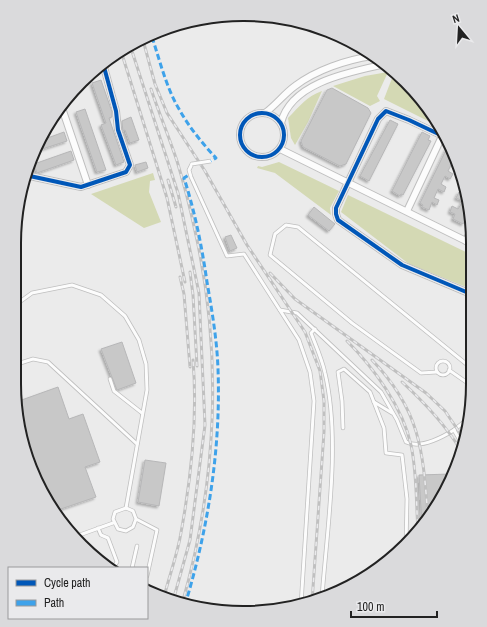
<svg xmlns="http://www.w3.org/2000/svg" width="487" height="627" font-family="'Archivo Narrow',sans-serif">
	<style>
		.green { fill: #d4d9b4 }
		.building { fill: #c8c8c8; stroke: #b7b7b8; filter: url(#shadow) }
		.lines { fill: none; stroke-linecap: round; stroke-linejoin: round }
		.service-casing { stroke: #bfbfbf; stroke-width: 4.5 }
		.minor-casing { stroke: #bfbfbf; stroke-width: 8 }
		.service { stroke: #fcfcfc; stroke-width: 3 }
		.minor { stroke: #fcfcfc; stroke-width: 6 }
		.rail-casing { stroke: #c0c0c0; stroke-width: 3 }
		.rail { stroke: #eaeaec; stroke-width: 1.5; stroke-dasharray: 4.5; stroke-linecap: butt }
		.service-bridge-casing { stroke: #bfbfbf; stroke-width: 4.5; stroke-linecap: butt }
		.service-bridge { stroke: #fcfcfc; stroke-width: 3 }
		.quiet { stroke: #3ea2ea; stroke-width: 3; stroke-dasharray: 6 3; stroke-linecap: butt }
		.cycleway-casing { stroke: #eaeaec; stroke-width: 6 }
		.cycleway { stroke: #0057b8; stroke-width: 4 }
		.rim { fill: none; stroke: #222; stroke-width: 2 }
	</style>
	<defs>
		<filter id="shadow"><feDropShadow dx="-2" dy="2" stdDeviation="1" flood-color="#0004"/></filter>
	</defs>
	<rect width="100%" height="100%" fill="#ebebeb"/>
	<g class="green">
		<path d="M388,72L377,96L380,101L370,106L333,86L365,76Z"/>
		<path d="M394,73L437,123L434,124L384,99Z"/>
		<path d="M322,91L308,122L295,145L291,138L288,118C299,107 307,96 322,91Z"/>
		<path d="M279,162L339,191L330,208L331,215L275,173L257,168L258,166L262,167Z"/>
		<path d="M153,173L155,180L150,181L149,192L161,222L144,228L91,194Z"/>
		<path d="M348,195L472,255L471,289L409,264L341,212Z"/>
	</g>
	<g class="building">
		<path d="M101,80L112,112V117L109,118L124,162L116,165L101,125L106,123L92,83Z"/>
		<path d="M332,88L368,108L371,113L346,164L340,166L303,147L301,141L327,90Z"/>
		<path d="M85,109L106,170L97,172L76,112Z"/>
		<path d="M131,117L139,140L130,143L125,130L123,131L122,123V121Z"/>
		<path d="M390,120L398,124L369,181L360,176Z"/>
		<path d="M64,132L67,141L36,151L42,140Z"/>
		<path d="M422,132L430,136L428,140L431,141L403,195L401,194L400,196L392,191Z"/>
		<path d="M447,148L452,151L457,162L456,165L452,163L448,171L453,174L450,179L445,176L441,184L446,187L444,192L438,189L434,198L439,200L437,205L432,202L429,210L422,207L423,205L420,203Z"/>
		<path d="M71,151L74,160L37,173L34,164Z"/>
		<path d="M146,162L148,168L137,172L135,165Z"/>
		<path d="M459,192L466,195L469,212L463,224L453,219L455,214L450,212L452,206L458,209L463,201L456,198Z"/>
		<path d="M314,207L335,224L329,231L308,215Z"/>
		<path d="M231,235L237,248L230,251L225,237Z"/>
		<path d="M122,342L136,383L117,390L101,349Z"/>
		<path d="M58,387L69,419L83,414L100,462L85,467L96,497L55,511L45,498L22,443L16,402Z"/>
		<path d="M145,460L166,463L159,506L138,502Z"/>
		<path d="M450,474L434,511L422,526L419,475Z"/>
	</g>
	<g class="lines">
		<defs>
			<g id="service">
				<path d="M192,164L189,170L191,177L227,256L244,254L299,340L310,372L314,401L301,605"/>
				<path d="M14,306L32,293L72,285L101,295L125,316L139,340L146,364L147,390L126,508"/>
				<path d="M280,310L297,313L381,392L397,420L406,442C420,449 441,438 454,430L462,444"/>
				<path d="M315,329L311,333C316,346 322,359 325,373C341,440 327,529 322,597"/>
				<circle cx="443" cy="368" r="7"/>
				<path d="M14,365L33,359L48,362L137,444"/>
				<path d="M449,370L469,384"/>
				<path d="M437,372L421,373L352,323L270,255L275,234L286,225L298,227L470,367"/>
				<path d="M110,379L114,391L142,413"/>
				<path d="M374,402L392,413"/>
				<path d="M343,428L342,401L338,372L344,369L370,392L384,428L386,453L402,455L407,499L406,546"/>
				<path d="M454,430L469,418"/>
				<path d="M136,519L133,527L126,531L118,529L113,519L115,512L126,508L133,511L136,519L157,530L147,576"/>
				<path d="M98,528L101,535L108,538L117,562L113,568"/>
				<path d="M74,537L113,523"/>
				<path d="M132,568L137,546"/>
			</g>
			<g id="minor">
				<path d="M61,105L88,185"/>
				<circle cx="262" cy="135" r="22"/>
				<path d="M265,113C276,105 284,94 295,86C316,70 346,60 372,56"/>
				<path d="M281,123C291,82 350,72 386,64"/>
				<path d="M447,138L409,120L386,111L378,119L336,208V214L338,220L402,265L471,294"/>
				<path d="M280,149L472,244"/>
				<path d="M25,175L81,187L126,172L130,165L118,130L116,111L104,67"/>
				<path d="M407,211L444,132"/>
				<path d="M466,241L472,228"/>
			</g>
		</defs>
		<use href="#service" class="service-casing"/>
		<use href="#minor" class="minor-casing"/>
		<use href="#service" class="service"/>
		<use href="#minor" class="minor"/>
		<defs>
			<g id="rail">
				<path d="M143,40L155,84L167,113L205,171L247,245L305,332L320,371L324,401V432L312,602"/>
				<path d="M130,45L178,193L199,293L205,425L190,540L173,601"/>
				<path d="M121,51L167,198L185,282"/>
				<path d="M151,89C159,113 169,137 177,161C184,184 190,207 195,231C223,354 217,483 182,604"/>
				<path d="M168,180L176,207"/>
				<path d="M190,272L193,295L197,366"/>
				<path d="M270,273L295,299L426,393L445,411L464,439"/>
				<path d="M180,277L184,294L190,367"/>
				<path d="M347,341C374,368 403,408 411,445C417,473 416,503 418,531"/>
				<path d="M372,360C421,411 423,451 428,519"/>
				<path d="M402,382C425,403 444,423 460,449"/>
				<path d="M164,597C169,577 176,558 180,538C191,480 198,419 193,360"/>
			</g>
		</defs>
		<use href="#rail" class="rail-casing"/>
		<use href="#rail" class="rail"/>
		<defs>
			<path id="service-bridge" d="M192,164L211,161"/>
		</defs>
		<use href="#service-bridge" class="service-bridge-casing"/>
		<use href="#service-bridge" class="service-bridge"/>
		<g class="quiet">
			<path d="M152,37C160,61 166,87 179,109C189,127 202,143 216,158L211,161"/>
			<path d="M185,605C208,529 221,449 218,369C217,340 212,311 207,282C202,247 195,212 184,178L190,174"/>
		</g>
		<defs>
			<g id="cycleway">
				<circle cx="262" cy="135" r="22"/>
				<path d="M447,138L409,120L386,111L378,119L336,208V214L338,220L402,265L471,294"/>
				<path d="M25,175L81,187L126,172L130,165L118,130L116,111L104,67"/>
			</g>
		</defs>
		<use href="#cycleway" class="cycleway-casing"/>
		<use href="#cycleway" class="cycleway"/>
	</g>
	<path d="M0 0H487V627H0ZM243 21H244A222 222 0 0 1 466 243V384A222 222 0 0 1 244 606H243A222 222 0 0 1 21 384V243A222 222 0 0 1 243 21Z" fill="#dadadc" fill-rule="evenodd"/>
	<path class="rim" d="M243 21H244A222 222 0 0 1 466 243V384A222 222 0 0 1 244 606H243A222 222 0 0 1 21 384V243A222 222 0 0 1 243 21Z"/>
	<rect x="8" y="567" width="140" height="52" fill="#eaeaec" stroke="#9a9a9b"/>
	<rect x="16" y="580" width="20" height="6" fill="#0057b8" stroke="#9a9a9b"/>
	<text x="44" y="587" font-size="12" fill="#222222">Cycle path</text>
	<rect x="16" y="600" width="20" height="6" fill="#3ea2ea" stroke="#9a9a9b"/>
	<text x="44" y="607" font-size="12" fill="#222222">Path</text>
	<g transform="translate(459 28) rotate(342)" stroke="#eaeaec" stroke-width="3" paint-order="stroke">
	<path d="M0-3L7 15L0 10L-7 15Z" fill="#222222"/>
	<text y="-6" font-size="11" font-weight="bold" text-anchor="middle" fill="#222222">N</text>
	</g>
	<path d="M351 611v6h86v-6" fill="none" stroke="#222222" stroke-width="2"/>
	<text x="357" y="611" font-size="12" fill="#222222" stroke="#eaeaec" stroke-width="3" paint-order="stroke">100 m</text>
</svg>
